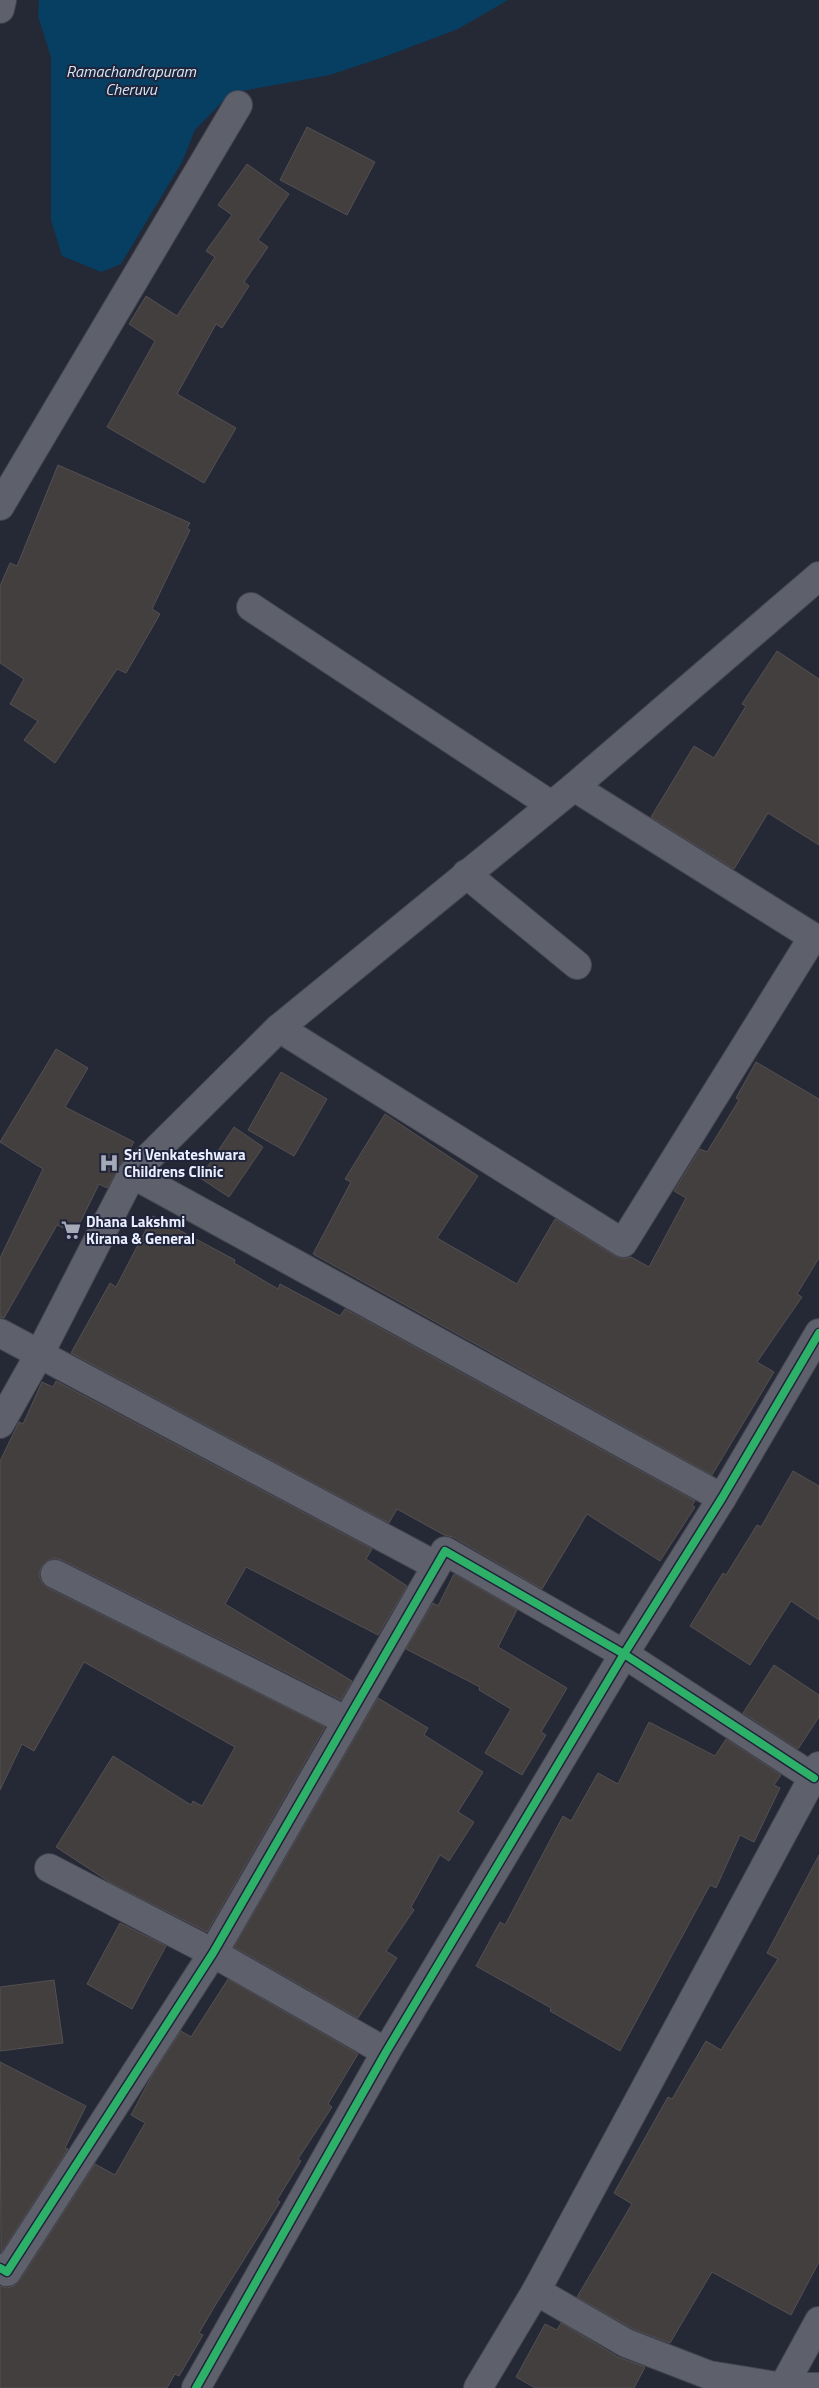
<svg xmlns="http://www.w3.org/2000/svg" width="819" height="2388" font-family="'Titillium Web',sans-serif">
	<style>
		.water { fill: #063f62 }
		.building { fill: #433f3e; stroke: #545053 }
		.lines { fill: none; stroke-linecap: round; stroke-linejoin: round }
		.minor-casing { stroke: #444651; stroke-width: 30 }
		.minor { stroke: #5e616c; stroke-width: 28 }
		.cycleway-casing { stroke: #1f243b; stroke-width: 11 }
		.cycleway { stroke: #2db169; stroke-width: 8 }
		.labels { text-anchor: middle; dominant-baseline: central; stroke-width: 4; stroke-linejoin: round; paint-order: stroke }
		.poi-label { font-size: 15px; font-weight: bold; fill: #eaefff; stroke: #1f243b; text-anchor: start }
		.water-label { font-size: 16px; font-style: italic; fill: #d7e6f3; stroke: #1f243b }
	</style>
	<rect width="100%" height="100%" fill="#252835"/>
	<path class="water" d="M39,0H508L458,29L384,57L330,75L231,93L195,130L182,162L121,264L101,272L62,256L51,220V57L38,16Z"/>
	<g class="building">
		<path d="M307,127L375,162L347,215L280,180Z"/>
		<path d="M247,164L289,194L258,240L268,247L244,282L249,286L222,328L216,324L177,394L236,428L204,483L107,427L155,341L129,324L146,296L177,316L215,257L206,251L232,215L218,205Z"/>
		<path d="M58,465L190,523L187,528L190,530L152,609L160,614L126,673L117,669L55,763L24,740L38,721L10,704L24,679L0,663V586L10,563L17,566Z"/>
		<path d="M777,651L819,679V845L768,813L734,869L651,817L694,746L714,758L746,706L742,704Z"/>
		<path d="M56,1049L88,1068L65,1107L134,1142L107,1188L99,1184L75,1233L57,1225L4,1318L0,1317V1258L43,1169L0,1142Z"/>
		<path d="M756,1062L819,1099V1258L797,1294L802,1297L757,1362L774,1372L712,1475L313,1254L351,1182L345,1179L385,1114L478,1176L437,1238L517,1284L555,1219L615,1256L623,1259L631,1257L649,1267L686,1198L674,1191L700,1149L707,1152L739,1100L736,1098Z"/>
		<path d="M281,1072L327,1099L294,1156L248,1130Z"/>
		<path d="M234,1127L263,1147L229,1197L200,1178Z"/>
		<path d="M153,1216L235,1260L234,1263L278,1289L280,1284L340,1316L345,1309L695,1501L692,1505L695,1507L660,1561L587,1514L542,1589L453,1537L444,1535L397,1509L389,1523L71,1353L110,1283L116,1287Z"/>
		<path d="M56,1381L372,1549L366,1559L407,1586L378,1635L246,1567L225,1604L352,1681L341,1700L62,1560L54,1558L47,1561L41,1567L39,1575L42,1583L48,1588L325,1727L207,1932L111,1883L56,1847L113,1756L191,1805L193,1801L202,1806L235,1747L84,1662L34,1751L22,1744L0,1790V1461L19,1422L23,1424L42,1382L53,1387Z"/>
		<path d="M793,1471L819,1486V1620L791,1601L750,1665L690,1626L723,1573L726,1575L757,1525L761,1527Z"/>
		<path d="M454,1574L517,1610L498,1647L567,1688L541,1732L546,1735L522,1775L485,1753L511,1709L479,1690L480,1687L406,1649L433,1603L438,1606Z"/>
		<path d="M774,1665L819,1695V1717L798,1749L743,1713Z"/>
		<path d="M378,1698L428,1728L424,1735L483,1772L458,1812L474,1822L449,1861L440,1855L411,1907L414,1910L386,1951L397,1958L358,2018L234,1947Z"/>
		<path d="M649,1722L715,1756L726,1739L781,1775L774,1785L780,1788L754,1842L740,1835L716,1888L710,1885L620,2051L550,2011L551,2008L476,1966L500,1922L505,1925L563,1816L571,1821L598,1773L618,1784Z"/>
		<path d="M819,1855V2262L791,2315L712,2272L670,2343L633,2329L577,2297L632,2204L614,2193L668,2097L672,2099L706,2041L721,2050L778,1959L767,1953Z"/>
		<path d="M120,1923L166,1946L132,2009L87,1984Z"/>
		<path d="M228,1979L358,2054L328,2104L332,2107L298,2159L301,2161L277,2200L280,2202L216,2304L199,2333L203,2335L179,2376L175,2374L167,2388H0V2286L7,2288L14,2286L20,2280L95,2164L115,2175L145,2123L131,2115L154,2072L181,2031L191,2037Z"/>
		<path d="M54,1980L63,2043L0,2051V1987Z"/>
		<path d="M0,2062L86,2106L65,2148L68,2149L1,2253Z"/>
		<path d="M561,2323L618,2357L645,2367L634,2388H535L516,2377L545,2324L557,2330Z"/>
	</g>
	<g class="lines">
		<defs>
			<g id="minor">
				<path d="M0,9L2,0"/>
				<path d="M0,506L238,105"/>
				<path d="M251,607L551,805"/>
				<path d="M466,874L577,965"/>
				<path d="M279,1028L623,1243L813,937L574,787"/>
				<path d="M132,1174L722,1498"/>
				<path d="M0,1333L435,1565"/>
				<path d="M0,1424L40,1353L132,1174L279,1028L574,787L819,576"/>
				<path d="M55,1574L347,1721"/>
				<path d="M49,1868L213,1953L386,2052"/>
				<path d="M0,2268L7,2272L213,1953L445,1551L624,1654L814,1778"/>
				<path d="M536,2291L626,2343L709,2375L783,2387H819"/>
				<path d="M783,2387L819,2321"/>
				<path d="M196,2388L386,2052L624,1654L722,1498L819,1333"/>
				<path d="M478,2388L536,2291L819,1766"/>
			</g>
		</defs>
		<use href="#minor" class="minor-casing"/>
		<use href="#minor" class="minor"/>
		<defs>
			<g id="cycleway">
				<path d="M0,2268L7,2272L213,1953L445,1551L624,1654L814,1778"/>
				<path d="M196,2388L386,2052L624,1654L722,1498L819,1333"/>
			</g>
		</defs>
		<use href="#cycleway" class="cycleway-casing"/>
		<use href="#cycleway" class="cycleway"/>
	</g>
	<defs>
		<symbol id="hospital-bare" viewBox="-9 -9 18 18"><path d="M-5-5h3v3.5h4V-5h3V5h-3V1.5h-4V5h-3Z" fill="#a5a9b8" stroke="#1f243b" stroke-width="2.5" paint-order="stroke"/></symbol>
		<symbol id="supermarket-bare" viewBox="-9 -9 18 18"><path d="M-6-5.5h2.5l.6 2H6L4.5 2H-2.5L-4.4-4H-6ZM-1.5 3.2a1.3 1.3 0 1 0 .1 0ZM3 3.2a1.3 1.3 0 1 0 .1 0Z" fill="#a5a9b8" stroke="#1f243b" stroke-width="2.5" paint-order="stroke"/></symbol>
	</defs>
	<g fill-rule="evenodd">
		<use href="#hospital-bare" x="95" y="1149" width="28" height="28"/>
		<use href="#supermarket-bare" x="57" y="1216" width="28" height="28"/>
	</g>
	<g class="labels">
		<g class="poi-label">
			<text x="124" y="1154">Sri Venkateshwara<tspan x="124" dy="17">Childrens Clinic</tspan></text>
			<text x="86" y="1221">Dhana Lakshmi<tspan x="86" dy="17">Kirana &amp; General</tspan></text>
		</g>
		<g class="water-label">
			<text x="131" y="71">Ramachandrapuram<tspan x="131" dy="18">Cheruvu</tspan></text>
		</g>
	</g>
</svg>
